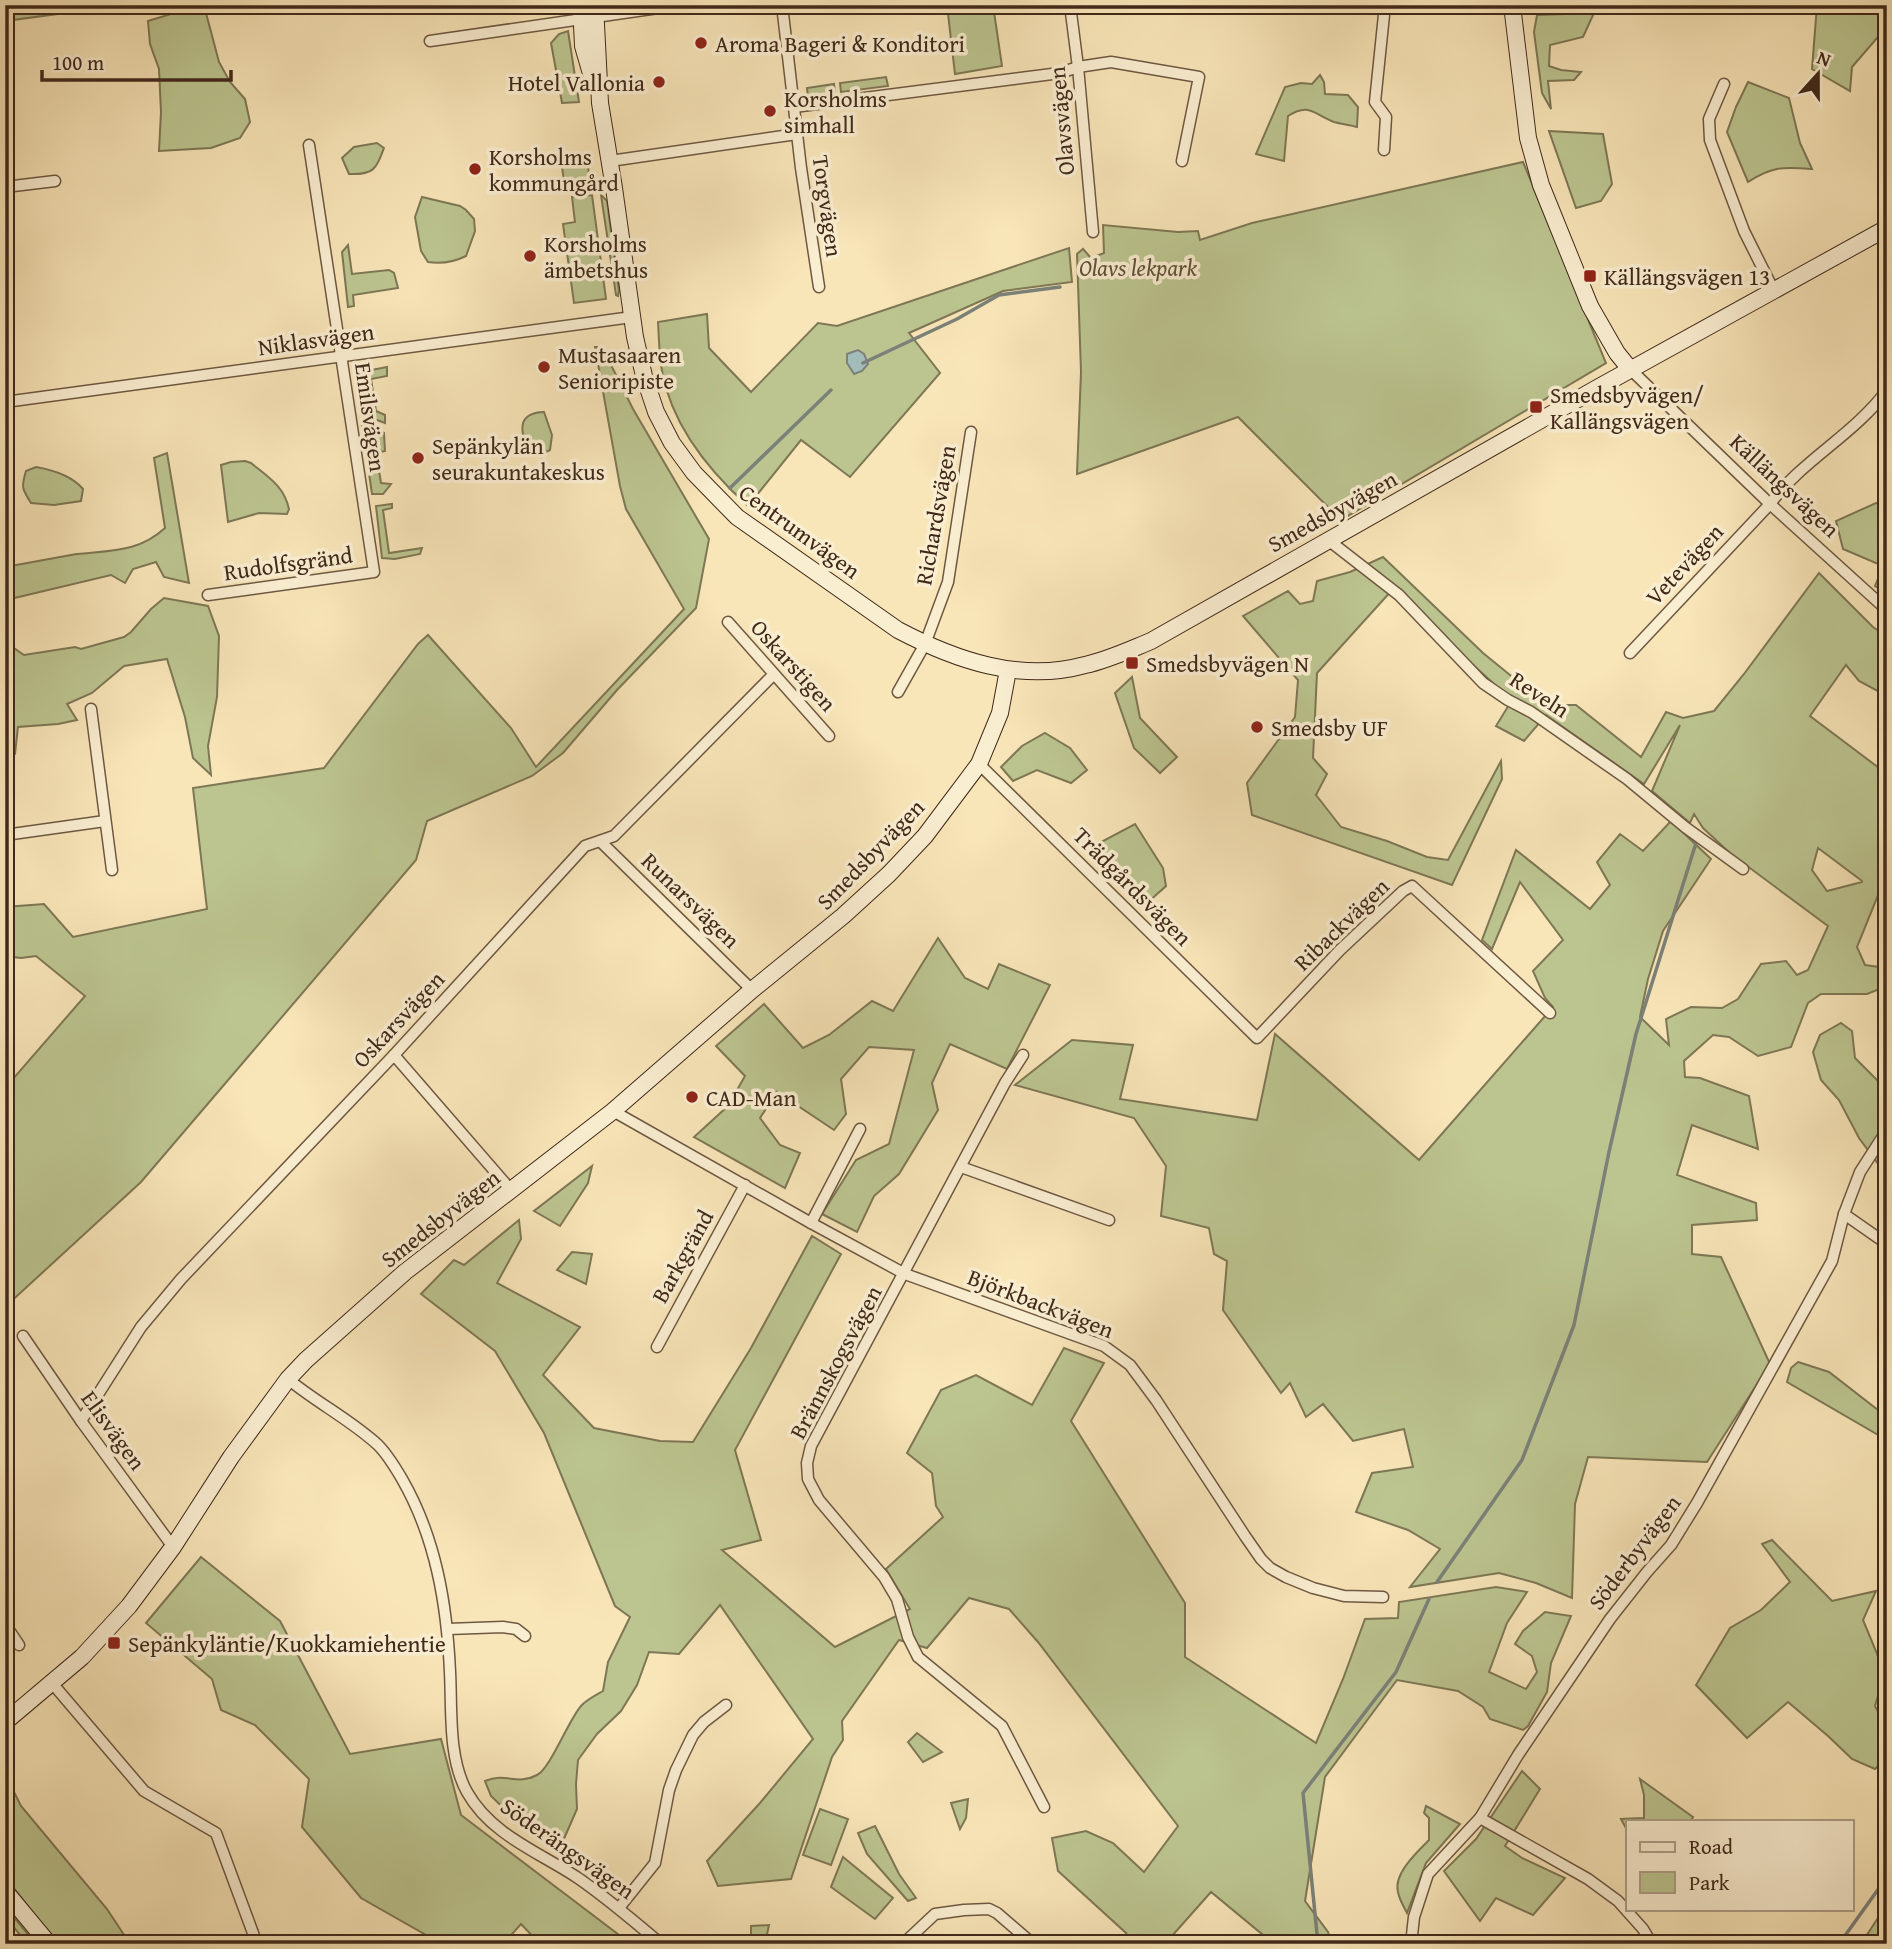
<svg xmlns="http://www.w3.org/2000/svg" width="1892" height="1949" font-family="'Gentium Book Plus',serif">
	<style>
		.green { fill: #bcc590; stroke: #7e7755; stroke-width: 2; fill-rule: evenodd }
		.water { fill: #a2bcb9; stroke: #7b8179; stroke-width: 2 }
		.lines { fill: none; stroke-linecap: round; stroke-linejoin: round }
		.stream { stroke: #7b8179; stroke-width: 3.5 }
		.street-casing { stroke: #6e5842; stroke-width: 13 }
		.secondary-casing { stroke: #40291a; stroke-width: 18 }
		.street { stroke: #faeed1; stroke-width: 10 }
		.secondary { stroke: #faeed1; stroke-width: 16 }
		.poi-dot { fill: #8f2418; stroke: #faeed1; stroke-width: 2.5 }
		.labels { text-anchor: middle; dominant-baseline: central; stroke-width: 7; stroke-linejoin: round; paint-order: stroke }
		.poi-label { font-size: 23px; fill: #40291a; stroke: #faeed1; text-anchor: start }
		.street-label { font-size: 23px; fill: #40291a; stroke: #faeed1 }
		.park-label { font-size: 23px; font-style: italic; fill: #5f5038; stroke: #faeed1 }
	</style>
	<rect width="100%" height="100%" fill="#f8e5b8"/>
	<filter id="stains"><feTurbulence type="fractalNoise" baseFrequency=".00286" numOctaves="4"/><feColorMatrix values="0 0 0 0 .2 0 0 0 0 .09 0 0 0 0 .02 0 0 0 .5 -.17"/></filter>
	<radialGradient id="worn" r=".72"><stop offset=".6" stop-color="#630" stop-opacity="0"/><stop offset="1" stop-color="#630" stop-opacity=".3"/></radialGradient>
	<g class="green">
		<path d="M5,5H125L5,21Z"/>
		<path d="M947,5H993L1002,66L955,74Z"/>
		<path d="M1817,5L1861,8L1887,18V49L1877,38L1852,67L1850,91L1812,69Z"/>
		<path d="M187,9L206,13L219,62L230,82L245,99L250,122L240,138L211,148L159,151L161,112L159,69L150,44L148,21Z"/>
		<path d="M1594,13L1583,37L1550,45L1549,66L1561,70L1581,72L1574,80L1548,81L1551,109L1542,93L1534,32L1537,15Z"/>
		<path d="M568,31L579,102L562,103L551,43L559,34Z"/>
		<path d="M1320,75L1324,82L1325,94L1348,95L1358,107L1357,127C1350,125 1341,124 1334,122C1314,115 1310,102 1288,116L1284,161L1256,154L1285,87L1301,83L1312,84Z"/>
		<path d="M886,77L888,86L841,92L840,83Z"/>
		<path d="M1748,82L1789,98L1800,143L1812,169C1783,167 1773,166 1748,182L1727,132L1736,107Z"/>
		<path d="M834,84L835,93L808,97L807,88Z"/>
		<path d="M1549,131L1603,134L1612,184L1601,201L1576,208Z"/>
		<path d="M377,143L384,148C376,169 374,175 349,174L342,158L354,147Z"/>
		<path d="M587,157L590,185L565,188L561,160Z"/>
		<path d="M1523,162L1606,363L1341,520L1238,417L1077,474L1081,372L1077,254L1083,249L1091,258L1104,253L1103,225L1178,232L1198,231L1200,240L1252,223Z"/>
		<path d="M592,195L606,299L574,303L563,224L575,222L572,197Z"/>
		<path d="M601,195L607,201L619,291L618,296L616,295Z"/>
		<path d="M422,197L460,206L466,210L474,219L475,231L466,256C454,262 441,264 428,262L421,251L415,217Z"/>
		<path d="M348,245L352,274L389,270L394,273L398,288L353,295L354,306L348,307L342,252Z"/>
		<path d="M1069,248L1072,282L1003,291L909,333L940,373L850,477L801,440L748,506C708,470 672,426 662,371C659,355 659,338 658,322L707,314L709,348L751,392L818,323L837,326Z"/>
		<path d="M595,347H602L633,409L709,539L696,608L617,690L563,753L532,776L427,821L416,860L141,1182L5,1307V1088L85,996L36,956L21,958L5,956V907L44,904L73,937L207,909L193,788L324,768L418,644L428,635L511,728L536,767L684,609L626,509L620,486Z"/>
		<path d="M387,367V376L371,379L376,411L385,415V423L361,414L356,373Z"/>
		<path d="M544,412L552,435L550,450L542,454L529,452C520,432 516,413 544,412Z"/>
		<path d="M362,425L384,433L385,451L376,453L381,483L391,484L383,494H372Z"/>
		<path d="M167,453L189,583L164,577L156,562L133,569L125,583L111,575L6,600L11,646L24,655L75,647L81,649L124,637L131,632L151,609L164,598L208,606L219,636L217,697L208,746L211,775L193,758L185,717L167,659L124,666L92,693L67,704L77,720L58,724L18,727L15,754L5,760V567C27,563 49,559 71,555C106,550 137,554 165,528L154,458Z"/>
		<path d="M245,461L251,463C268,477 284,486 289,509L287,514L259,513L228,522L221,465L231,462Z"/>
		<path d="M36,467C53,470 72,476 83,489L81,501L54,505L31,503C22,489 21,487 26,471Z"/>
		<path d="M1876,503L1887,506V593L1875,586L1883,566L1843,549L1836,521Z"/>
		<path d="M392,504V508L383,510L389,553L422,548L420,554L395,559L382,558L376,506Z"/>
		<path d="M1383,557L1483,653L1547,705H1576L1641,757L1666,712L1683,718L1714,711L1744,674L1819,573L1873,627L1887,637V696L1859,681L1846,665L1810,716L1887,774V873L1857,947L1865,965L1887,968V986L1867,994H1821L1808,1003L1791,1047L1758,1056L1729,1037L1713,1035L1684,1061L1685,1077L1700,1078L1749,1096L1758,1149L1692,1125L1677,1175L1756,1203L1757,1220L1692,1225V1254L1721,1257L1770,1364L1707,1462L1588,1457L1575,1504L1572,1598L1536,1583L1499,1573L1410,1587L1440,1549L1408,1530L1356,1512L1372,1473L1413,1467L1404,1429L1353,1441L1323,1404L1306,1417L1290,1383L1281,1393L1223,1310L1227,1261L1214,1254L1209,1228L1161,1216L1166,1166L1134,1118L1015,1085L1072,1040L1133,1045L1120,1099L1257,1120L1275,1034L1419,1160L1553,1007L1545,998L1533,971L1563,940L1520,882L1492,949L1482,940L1516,850L1590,909L1610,885L1597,862L1620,834L1643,851L1671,821L1711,859L1663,931L1648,979L1640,1017L1669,1045L1666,1019L1691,1007L1722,1008L1738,999L1761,964L1786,961L1797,975L1808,970L1828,926L1731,854L1703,828L1694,814L1690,823L1652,791L1680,725L1644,784L1546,715L1524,741L1496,726L1512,700L1435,631L1393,589L1317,673L1313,758L1327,774L1316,795L1341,827L1387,841L1427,857L1448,860L1501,761L1502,779L1452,885L1252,815L1247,783L1295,717L1298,680L1243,616L1288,591L1300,604L1313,601L1317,581L1350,572ZM1818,848L1862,881V882L1827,891L1812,870Z"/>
		<path d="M1132,677L1140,718L1177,757L1160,773L1134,748L1115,693Z"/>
		<path d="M1045,733L1070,748L1087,770L1071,783L1037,770L1013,781L1001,767L1022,746Z"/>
		<path d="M1135,824L1163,868L1166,886L1146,904L1088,849Z"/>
		<path d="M938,938L965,978L988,989L999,964L1050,985L1007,1069L950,1044L932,1083L938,1110L899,1174L874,1196L857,1232L822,1214L856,1160L889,1144L914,1050L869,1047L841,1079L846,1114L834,1130L777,1092L760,1118L780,1145L800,1153L785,1188L694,1137L728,1106L745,1076L716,1046L764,1004L803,1048L829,1035L872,1001L893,1011Z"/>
		<path d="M1841,1023L1852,1031L1855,1058L1882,1085L1884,1101L1887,1105V1176L1859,1138L1839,1100L1821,1080L1813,1052L1820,1035Z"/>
		<path d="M592,1166L588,1183L560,1226L534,1211Z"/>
		<path d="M519,1220L521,1239L497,1283L580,1327L543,1375L594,1428L660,1441L693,1442L751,1348L812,1236L841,1254L735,1450L761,1540L722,1550L835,1647L910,1609L886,1569L943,1517L936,1506L932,1473L907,1453L941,1390L976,1375L1032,1405L1064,1348L1104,1363L1071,1421L1185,1603V1657L1316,1743L1343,1679L1365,1619L1398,1618L1399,1602L1496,1587L1527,1592L1507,1623L1489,1672L1526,1689L1537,1672L1532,1656L1515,1644L1523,1631L1545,1612L1571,1616L1551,1663L1547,1692L1528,1726L1523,1730L1490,1719L1483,1707L1458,1691L1397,1680L1325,1777L1305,1901L1328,1932L1332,1944H1274L1211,1892L1171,1937L1178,1944H1132L1126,1933L1058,1871L1052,1838L1086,1831L1113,1843L1144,1872L1178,1826L1038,1642L1009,1609L969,1598L927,1648L899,1640L842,1721L843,1740L832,1757L791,1879L718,1886L707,1861L760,1803L813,1739L720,1605L679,1654L649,1652L637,1685L621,1711L597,1734L578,1760L576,1784L577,1809L563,1841L559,1844L521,1825L491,1796L485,1781C507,1772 516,1786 537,1775C550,1769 568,1721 581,1706C586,1700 596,1695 603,1691L608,1662L630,1617L615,1606L544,1433L495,1351L421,1294L454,1260L464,1265Z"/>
		<path d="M572,1252L592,1254L586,1284L557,1270Z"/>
		<path d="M1798,1362L1829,1372L1887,1417V1435L1880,1436L1787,1382L1791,1368Z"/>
		<path d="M1772,1540L1832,1601L1876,1591L1863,1620L1885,1673L1875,1706L1887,1729V1757L1875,1769L1852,1759L1828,1736L1788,1702L1747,1738L1696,1685L1730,1628L1761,1610L1790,1582L1762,1544Z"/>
		<path d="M201,1557L280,1621L350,1754L441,1739L461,1815L631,1944H540L521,1924L503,1944H442L361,1898L302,1827L309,1779L255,1725L221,1710L212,1679L146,1623Z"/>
		<path d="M917,1733L942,1752L923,1762L908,1742Z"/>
		<path d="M1522,1771L1540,1789L1505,1846L1522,1858L1565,1878L1533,1915L1496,1898L1480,1921L1444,1871L1476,1839Z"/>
		<path d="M5,1774L21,1806L107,1909L130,1944H58L5,1877Z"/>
		<path d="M1640,1779L1693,1817L1691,1821H1628V1832L1621,1819L1644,1818V1795Z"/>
		<path d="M968,1799L966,1818L960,1829L951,1803Z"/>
		<path d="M1426,1806L1460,1824L1426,1863L1407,1913C1404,1907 1399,1899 1398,1892C1393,1874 1417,1852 1429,1840V1818L1424,1813Z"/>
		<path d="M820,1809L848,1819L831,1865L803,1855Z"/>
		<path d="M875,1826L899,1874L916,1898L908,1901L867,1854L858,1833Z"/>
		<path d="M843,1857L893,1898L875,1919L831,1887Z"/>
		<path d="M1887,1904V1944H1861Z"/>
		<path d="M5,1906L36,1944H27L5,1916Z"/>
		<path d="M769,1925L765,1944H756L751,1939V1926Z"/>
	</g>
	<path class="water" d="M858,350L864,354L868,364L862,371L854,374L847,363V354Z"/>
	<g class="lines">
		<g class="stream">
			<path d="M863,363L957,319L999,295L1060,287"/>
			<path d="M730,488L831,390"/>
			<path d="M1437,1582L1522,1460L1574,1325L1609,1152L1636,1034L1696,843"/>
			<path d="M1318,1944L1303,1793L1396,1672L1429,1599"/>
			<path d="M1839,1944L1887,1877"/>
		</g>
		<defs>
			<g id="street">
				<path d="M782,5L801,168L819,287"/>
				<path d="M1070,5L1078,67L1093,232"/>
				<path d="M430,41L679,5"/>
				<path d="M1724,84L1709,119L1710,140L1744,231L1774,291"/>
				<path d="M794,107L1060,73L1078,67L1111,62L1199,77L1182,161"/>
				<path d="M1885,124L1887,123"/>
				<path d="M1384,150L1386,117L1375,102L1385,5"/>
				<path d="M610,161L797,134"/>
				<path d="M5,187L55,181"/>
				<path d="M1630,369L1770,504L1887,610"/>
				<path d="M5,402L632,317"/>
				<path d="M1327,539L1399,595L1483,683L1508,700L1531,712L1627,779L1685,827L1743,869"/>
				<path d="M208,595L374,572L309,145"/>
				<path d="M728,622L829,736"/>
				<path d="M1630,653L1770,504C1802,460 1854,435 1887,390"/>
				<path d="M898,692L925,644L948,582L971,432"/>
				<path d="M91,709L112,870"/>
				<path d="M979,764L1257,1038L1340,950L1403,891L1412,886L1550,1013"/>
				<path d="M5,835L105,821"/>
				<path d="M600,841L752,990"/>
				<path d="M394,1055L511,1190"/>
				<path d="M1023,1055L1005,1083L811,1446L807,1463L808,1479L819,1500L884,1577L897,1599L908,1637L918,1657L1002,1726L1044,1807"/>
				<path d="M613,1111L811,1223L905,1274L1104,1346L1130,1365L1156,1400L1245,1536L1261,1559L1270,1568L1286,1577L1313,1588L1344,1596L1383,1597"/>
				<path d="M961,1167L1109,1220"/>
				<path d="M1844,1214L1887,1244"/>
				<path d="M811,1223L860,1129"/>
				<path d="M23,1336L81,1421L173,1547"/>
				<path d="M657,1347L745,1185"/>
				<path d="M288,1379C317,1403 351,1420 378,1445C388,1455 395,1467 402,1479C436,1538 447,1605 450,1672C452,1710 448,1758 467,1792C491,1835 539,1852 578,1878C607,1898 634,1921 661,1944"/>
				<path d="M81,1421L141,1327L181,1279L394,1055L585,846L614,836L773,675"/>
				<path d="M5,1624L19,1645"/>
				<path d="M448,1629L503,1627L516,1629L525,1636"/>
				<path d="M52,1683L144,1791L216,1833L257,1944"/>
				<path d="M1480,1818L1588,1879L1618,1901L1643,1929L1652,1944"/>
				<path d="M619,1908L655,1863L669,1790L676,1770L693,1735L704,1722L726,1705"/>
				<path d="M903,1944L935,1914L964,1910L989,1909L997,1913L1033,1944"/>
				<path d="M1411,1944L1414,1917L1428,1874L1480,1818L1518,1755L1610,1619L1647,1572L1671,1545L1697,1503L1832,1261L1844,1214L1860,1172L1887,1130"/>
			</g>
			<g id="secondary">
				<path d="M581,5L583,46L594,84"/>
				<path d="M595,5L600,103L614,188L635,337L644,376L656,412L672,443L694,473L737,517L898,630C955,660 1020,683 1085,665C1108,660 1129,650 1151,641L1599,387L1887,228"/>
				<path d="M1512,5L1528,138L1541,185L1590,306L1617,353L1630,369"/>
				<path d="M5,1722L82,1657L129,1606L173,1547L231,1457L288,1379L306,1360L405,1272L613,1111L752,990L843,916L889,874L925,836L979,764L1000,713L1008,670"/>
				<path d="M5,1891L49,1944"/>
			</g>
		</defs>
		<use href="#street" class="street-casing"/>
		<use href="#secondary" class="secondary-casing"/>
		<use href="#street" class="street"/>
		<use href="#secondary" class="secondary"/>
	</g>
	<g class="poi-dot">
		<circle cx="701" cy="43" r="7"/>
		<circle cx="659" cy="82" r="7"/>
		<circle cx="770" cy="111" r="7"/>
		<circle cx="475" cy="169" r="7"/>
		<circle cx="530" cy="256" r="7"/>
		<rect x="1583" y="269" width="14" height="14" rx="3.5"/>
		<circle cx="544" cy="367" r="7"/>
		<rect x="1529" y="400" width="14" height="14" rx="3.5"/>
		<circle cx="418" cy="458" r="7"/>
		<rect x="1125" y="656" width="14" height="14" rx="3.5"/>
		<circle cx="1257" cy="727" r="7"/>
		<circle cx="692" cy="1097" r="7"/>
		<rect x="107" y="1636" width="14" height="14" rx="3.5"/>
	</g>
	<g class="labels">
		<g class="poi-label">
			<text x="715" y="43">Aroma Bageri &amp; Konditori</text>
			<text x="645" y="82" text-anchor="end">Hotel Vallonia</text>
			<text x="784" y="98">Korsholms<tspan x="784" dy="26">simhall</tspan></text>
			<text x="489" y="156">Korsholms<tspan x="489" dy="26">kommungård</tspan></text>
			<text x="544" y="243">Korsholms<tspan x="544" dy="26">ämbetshus</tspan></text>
			<text x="1604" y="276">Källängsvägen 13</text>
			<text x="558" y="354">Mustasaaren<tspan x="558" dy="26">Senioripiste</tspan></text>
			<text x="1550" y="394">Smedsbyvägen/<tspan x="1550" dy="26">Kallängsvägen</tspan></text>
			<text x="432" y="445">Sepänkylän<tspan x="432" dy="26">seurakuntakeskus</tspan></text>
			<text x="1146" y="663">Smedsbyvägen N</text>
			<text x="1271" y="727">Smedsby UF</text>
			<text x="706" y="1097">CAD-Man</text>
			<text x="128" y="1643">Sepänkyläntie/Kuokkamiehentie</text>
		</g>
		<g class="street-label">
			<text transform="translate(1061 121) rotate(-95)">Olavsvägen</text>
			<text transform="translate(828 206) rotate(82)">Torgvägen</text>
			<text transform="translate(316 339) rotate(-8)">Niklasvägen</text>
			<text transform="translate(371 417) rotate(82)">Emilsvägen</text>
			<text transform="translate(1785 485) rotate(43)">Källängsvägen</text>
			<text transform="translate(1332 511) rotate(-29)">Smedsbyvägen</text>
			<text transform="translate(935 515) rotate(-80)">Richardsvägen</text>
			<text transform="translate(800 531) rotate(36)">Centrumvägen</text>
			<text transform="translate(288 563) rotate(-8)">Rudolfsgränd</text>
			<text transform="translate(1684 564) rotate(-47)">Vetevägen</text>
			<text transform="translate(794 665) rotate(48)">Oskarstigen</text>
			<text transform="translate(1540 694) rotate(33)">Reveln</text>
			<text transform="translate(870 854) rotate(-46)">Smedsbyvägen</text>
			<text transform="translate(1133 886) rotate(45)">Trädgårdsvägen</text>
			<text transform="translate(691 900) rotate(44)">Runarsvägen</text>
			<text transform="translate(1341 924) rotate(-44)">Ribackvägen</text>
			<text transform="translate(398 1019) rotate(-47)">Oskarsvägen</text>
			<text transform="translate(440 1218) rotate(-38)">Smedsbyvägen</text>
			<text transform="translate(682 1256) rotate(-61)">Barkgränd</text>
			<text transform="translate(1041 1303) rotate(21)">Björkbackvägen</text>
			<text transform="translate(835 1362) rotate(-62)">Brännskogsvägen</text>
			<text transform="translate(114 1430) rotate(54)">Elisvägen</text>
			<text transform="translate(1634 1552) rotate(-53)">Söderbyvägen</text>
			<text transform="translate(568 1848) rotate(35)">Söderängsvägen</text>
		</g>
		<g class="park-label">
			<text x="1138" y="267">Olavs lekpark</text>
		</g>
	</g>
	<rect width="1892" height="1949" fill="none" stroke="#f8e5b8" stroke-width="28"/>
	<rect x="7" y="7" width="1878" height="1935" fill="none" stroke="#40291a" stroke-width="3.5"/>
	<rect x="14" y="14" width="1864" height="1921" fill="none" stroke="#40291a" stroke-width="2"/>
	<rect x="1626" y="1820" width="228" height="91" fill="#faeed1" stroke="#b09f88" stroke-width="2"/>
	<rect x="1640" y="1842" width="35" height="10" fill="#faeed1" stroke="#b09f88" stroke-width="2"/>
	<text x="1689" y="1854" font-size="21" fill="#40291a">Road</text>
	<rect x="1640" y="1872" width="35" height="21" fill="#bcc590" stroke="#b09f88" stroke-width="2"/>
	<text x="1689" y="1890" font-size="21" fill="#40291a">Park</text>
	<g transform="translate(1818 74) rotate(21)" stroke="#faeed1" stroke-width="5" paint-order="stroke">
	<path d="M0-5L12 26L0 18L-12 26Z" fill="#40291a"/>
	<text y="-10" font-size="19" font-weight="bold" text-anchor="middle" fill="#40291a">N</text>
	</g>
	<path d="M42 70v10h189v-10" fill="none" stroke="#40291a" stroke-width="3.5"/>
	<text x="52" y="70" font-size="21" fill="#40291a" stroke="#faeed1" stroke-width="5" paint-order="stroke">100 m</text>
	<rect width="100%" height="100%" filter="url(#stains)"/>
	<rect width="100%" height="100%" fill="url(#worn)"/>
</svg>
